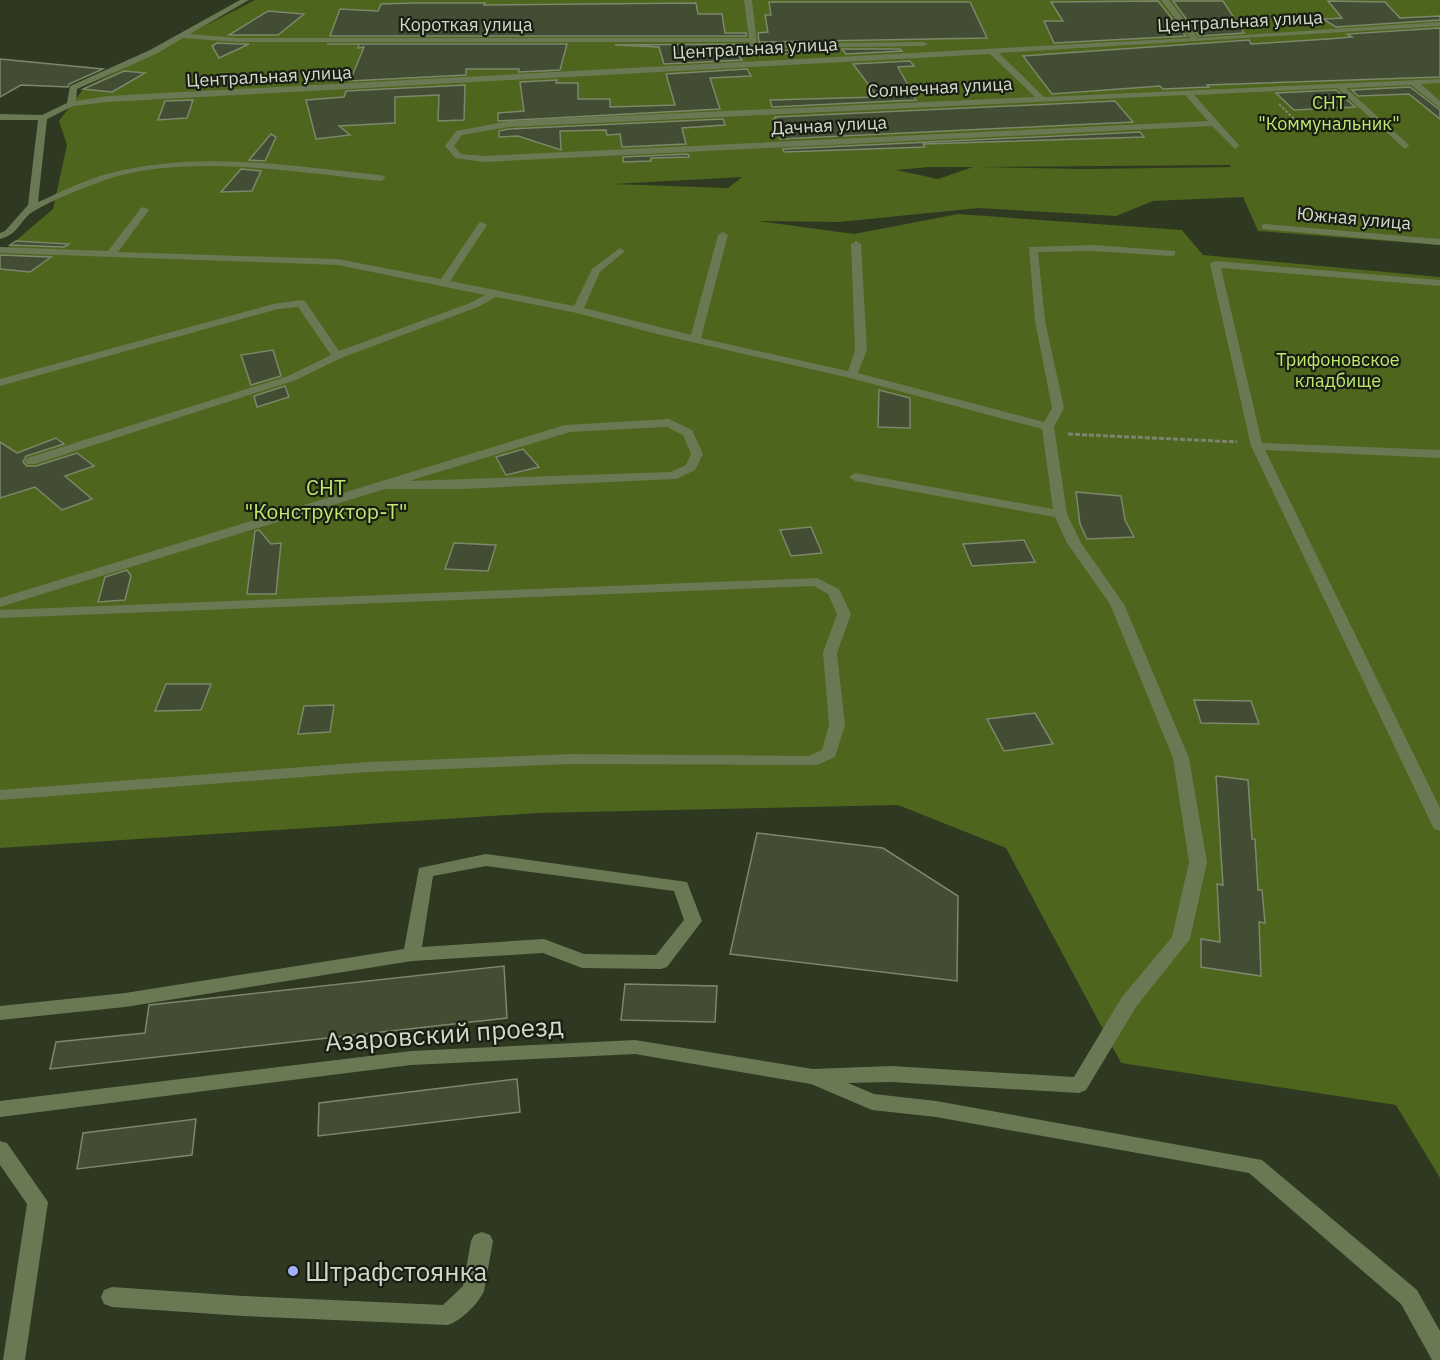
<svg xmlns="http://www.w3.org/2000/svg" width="1440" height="1360" font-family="'IBM Plex Sans',sans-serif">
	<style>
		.green { fill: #4d651c; fill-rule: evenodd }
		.building { fill: #434d34; stroke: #7c876b; stroke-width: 1.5 }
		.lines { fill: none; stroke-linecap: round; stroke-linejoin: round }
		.path-far1 { stroke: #7c8470; stroke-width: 2; stroke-dasharray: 3 1.5; stroke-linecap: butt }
		.path { stroke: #7c8470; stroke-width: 3; stroke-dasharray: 5 2; stroke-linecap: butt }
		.minor { fill: #6a7953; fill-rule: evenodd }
		.poi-dot { fill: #a4b2fc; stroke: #191e13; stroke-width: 2 }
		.labels { text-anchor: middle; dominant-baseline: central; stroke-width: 4.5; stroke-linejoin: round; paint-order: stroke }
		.far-street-label { font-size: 18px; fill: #d4dacb; stroke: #191e13 }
		.far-park-label { font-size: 18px; fill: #bee96e; stroke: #191e13 }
		.park-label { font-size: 21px; fill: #bee96e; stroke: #191e13 }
		.near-street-label { font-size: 26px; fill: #d4dacb; stroke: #191e13 }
		.near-poi-label { font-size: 26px; fill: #d4dacb; stroke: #191e13; text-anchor: start }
	</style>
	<rect width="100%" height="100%" fill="#2f3820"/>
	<path class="green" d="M255,0H1440V245L1258,231L1243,197L1153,201L1116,216L979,208L839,222L758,221L854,234L958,214L1182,230L1203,255L1440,277V1178L1396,1105L1121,1063L1006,848L898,805L537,813L0,848V254L53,209L67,145L59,121L84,88ZM1230,165L1231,167L1085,169L980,167ZM929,167H973L938,179L896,170ZM742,177L728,188L613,184H614Z"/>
	<g class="building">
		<path d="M1158,1L1186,36L1054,43L1044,21H1063L1051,2Z"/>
		<path d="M1173,1H1223L1244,33L1199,36Z"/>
		<path d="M1328,1L1385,2L1400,18L1440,16V20L1336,27L1323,19L1342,18Z"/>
		<path d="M769,2H970L987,38L759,42L758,33L768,32L765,15H771Z"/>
		<path d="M414,3H485L484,5L696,3L698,14H722L725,33H746V36H330L340,9L378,11L381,4Z"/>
		<path d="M268,11L304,14L278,35H229Z"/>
		<path d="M1440,28V77L1207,85L1209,87L1163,89L1160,86L1052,94L1023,56L1249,40L1251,44L1328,39L1352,37L1347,34Z"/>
		<path d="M217,43L237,44H249L219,58L212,46Z"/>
		<path d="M327,44H567L560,70L519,72V69H466V75L350,81L364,47L358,48L359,44Z"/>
		<path d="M747,44L749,50L753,52L793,50L794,54H738L742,60L664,64L659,47L615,45Z"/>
		<path d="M842,49H900L902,51L846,54Z"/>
		<path d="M0,59L103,69L69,84L68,87L21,85L0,97Z"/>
		<path d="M910,61L914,66L898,67L916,100L772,107L770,100L878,97L853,64Z"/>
		<path d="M747,69L751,76L710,78L720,109L498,121V113L524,111L520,82L557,80L556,83H578V99H610V107L675,105L666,74Z"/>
		<path d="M124,71L145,73L112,92L83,89Z"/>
		<path d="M465,85L464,120L438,121L439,95L395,97V123L339,126L350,135L316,139L306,100L344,97L346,91Z"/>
		<path d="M1410,87L1440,110V119L1409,94L1358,96L1352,90Z"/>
		<path d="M1336,90L1355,107L1294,110L1276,93Z"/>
		<path d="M193,100L187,118L158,120L165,101Z"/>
		<path d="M1115,101L1133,122L780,139L773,119H776L775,117Z"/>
		<path d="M723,119L725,125L682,128L686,144L622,147L620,134L607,135L606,130L560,131L561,150L518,136L499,137V131L509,129Z"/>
		<path d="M1140,132L1144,137L923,144L925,147L784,152L783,149Z"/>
		<path d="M271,134L276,137L265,161L249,160Z"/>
		<path d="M688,154L689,157L651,158V161L623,162V157Z"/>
		<path d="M241,169L261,171L252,191L221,192Z"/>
		<path d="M16,241L69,244L64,247L10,245Z"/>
		<path d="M0,255L51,257L30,272L0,269Z"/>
		<path d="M273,350L281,376L251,385L241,355Z"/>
		<path d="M285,386L289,397L257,407L254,396Z"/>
		<path d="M879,390L910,398V428L878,427Z"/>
		<path d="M56,438L64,444L26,456L23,462L27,466H36L77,453L94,466L65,476L92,499L62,510L35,487L0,498V442L17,453Z"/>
		<path d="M523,449L539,467L506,475L496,457Z"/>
		<path d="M1076,492L1121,496L1125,520L1134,537L1087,539L1080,524Z"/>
		<path d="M811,527L822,553L791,556L780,530Z"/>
		<path d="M259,530L271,544L281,543L276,594H247L255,531Z"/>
		<path d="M1024,540L1035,562L972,566L963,544Z"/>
		<path d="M454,543L496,545L488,571L445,569Z"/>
		<path d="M127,570L131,576L125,600L98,602L105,577Z"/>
		<path d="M166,684H211L201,710L155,711Z"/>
		<path d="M1194,700L1251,701L1259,724L1201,723Z"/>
		<path d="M334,705L330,732L298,734L304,706Z"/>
		<path d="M1035,713L1053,744L1004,751L987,719Z"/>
		<path d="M1216,776L1248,780L1252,839H1255L1258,890H1262L1265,923L1259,922L1261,976L1201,967V939L1220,942L1217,884L1223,885Z"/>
		<path d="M757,833L883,848L958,896L957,981L730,954Z"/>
		<path d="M504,966L507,1018L50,1069L56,1042L145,1033L149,1005Z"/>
		<path d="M625,984L717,986L715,1022L621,1020Z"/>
		<path d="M517,1079L520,1112L318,1136L319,1103Z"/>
		<path d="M196,1119L192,1155L77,1169L83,1133Z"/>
	</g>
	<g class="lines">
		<path class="path-far1" d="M1279,104L1298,123"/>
		<path class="path" d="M1068,434L1237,442"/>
		<g class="minor">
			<path d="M240,0H249L190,34L237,38H749L744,0H752L757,44L924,42L928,44L924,46L758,48L754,50L750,48L749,42H237L183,38L156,54L77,89L76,101L108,96L1190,38L1161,0H1169L1198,38L1440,22V26L999,53L1044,97L1440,79V83L1421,84L1440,101V108L1411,85L1346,88L1408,144L1409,146L1405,149L1337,88L1194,95L1238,144L1239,146L1235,149L1212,126L484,162L455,158L445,146L456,131L509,121L1035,97L990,54L108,102L73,106L47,119L38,202C62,192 85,179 111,173C198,150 292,166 381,175L386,178L381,181C297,172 186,153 105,180C83,188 54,199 34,211C19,220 20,234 0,239V233L5,231L28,205L38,120H0V114L42,115L67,103L70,86L150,50ZM1185,95L1208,121L484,156L461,154L454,146L462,135L509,127Z"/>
			<path d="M144,207L149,210L118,252L338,259L441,279L479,223L482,222L487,225L450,281L574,306L592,269L620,248L625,251L600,272L584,308L691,335L718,235L723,232L728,235L701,338L848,371L855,350L851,244L856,241L861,244L867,350L858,373L1044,422L1052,408L1035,321L1029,247L1093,245L1175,251V255L1171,256L1093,251L1038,252L1045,321L1064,408L1054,427L1067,514L1081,543L1124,604L1189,758L1207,862L1190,939L1136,1007L1086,1090L1079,1093L891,1082L848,1083L874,1094L936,1101L1262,1160L1417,1290L1440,1331V1360H1432L1401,1304L1249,1173L936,1117L872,1110L811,1084L635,1054L411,1065L0,1117V1101L411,1051L635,1040L813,1069L891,1066L1074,1077L1122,997L1172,937L1189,862L1173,758L1110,604L1067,543L1055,517L855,481L849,477L855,473L1053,509L1042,429L850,378L661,335L577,313L496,297L478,307L341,358L296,380L35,464H27L25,461L27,458L288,376L331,355L298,307L278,309L0,386V379L273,304L301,300L305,301L339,351L470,303L485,295L338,265L0,253V247L108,251L141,208Z"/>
			<path d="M1265,224L1440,239V245L1262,229V225Z"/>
			<path d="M1215,261L1440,280V286L1221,268L1262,443L1440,450V458L1265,450L1440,808V831L1434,829L1432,825L1251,446L1210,264Z"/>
			<path d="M669,419L692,430L703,454L695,470L676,479L462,489H385L0,607V598L565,425ZM667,427L683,435L691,454L686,465L670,472L409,481L570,432Z"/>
			<path d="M817,578L839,589L851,614L837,653L845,725L835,757L817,765L572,764L368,772L0,800V790L368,762L572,754L809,756L822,750L829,725L823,653L837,614L828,594L814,586L0,618V610Z"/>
			<path d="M486,854L687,882L702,921L667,967L661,969L582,968L543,953L412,961L125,1007L0,1020V1006L125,993L404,949L419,868ZM486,866L674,891L684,920L656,955L584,954L544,939L422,947L433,876Z"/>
			<path d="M0,1141L7,1143L48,1202L25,1360H3L27,1204L0,1165Z"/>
			<path d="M482,1232L490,1235L493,1241L484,1291C478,1304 462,1320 448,1325L243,1316L112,1307L104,1304L101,1297L104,1290L112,1287L243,1296L443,1305L463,1286L471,1241L474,1235Z"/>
		</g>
	</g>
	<circle class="poi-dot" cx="293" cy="1271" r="6"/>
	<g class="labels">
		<g class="far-street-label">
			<text transform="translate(1240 21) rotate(-3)">Центральная улица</text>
			<text x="466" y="24">Короткая улица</text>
			<text transform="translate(755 48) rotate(-3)">Центральная улица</text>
			<text transform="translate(269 76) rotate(-3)">Центральная улица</text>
			<text transform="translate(940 87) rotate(-3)">Солнечная улица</text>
			<text transform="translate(829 125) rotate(-3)">Дачная улица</text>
			<text transform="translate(1354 218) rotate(5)">Южная улица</text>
		</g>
		<g class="far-park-label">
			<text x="1329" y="102">СНТ<tspan x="1329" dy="21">"Коммунальник"</tspan></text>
			<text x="1338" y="359">Трифоновское<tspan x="1338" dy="21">кладбище</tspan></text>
		</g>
		<g class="park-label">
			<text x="326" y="487">СНТ<tspan x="326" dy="24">"Конструктор-Т"</tspan></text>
		</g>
		<g class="near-street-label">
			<text transform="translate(444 1033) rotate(-4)">Азаровский проезд</text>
		</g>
		<g class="near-poi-label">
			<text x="305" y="1271">Штрафстоянка</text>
		</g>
	</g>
</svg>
